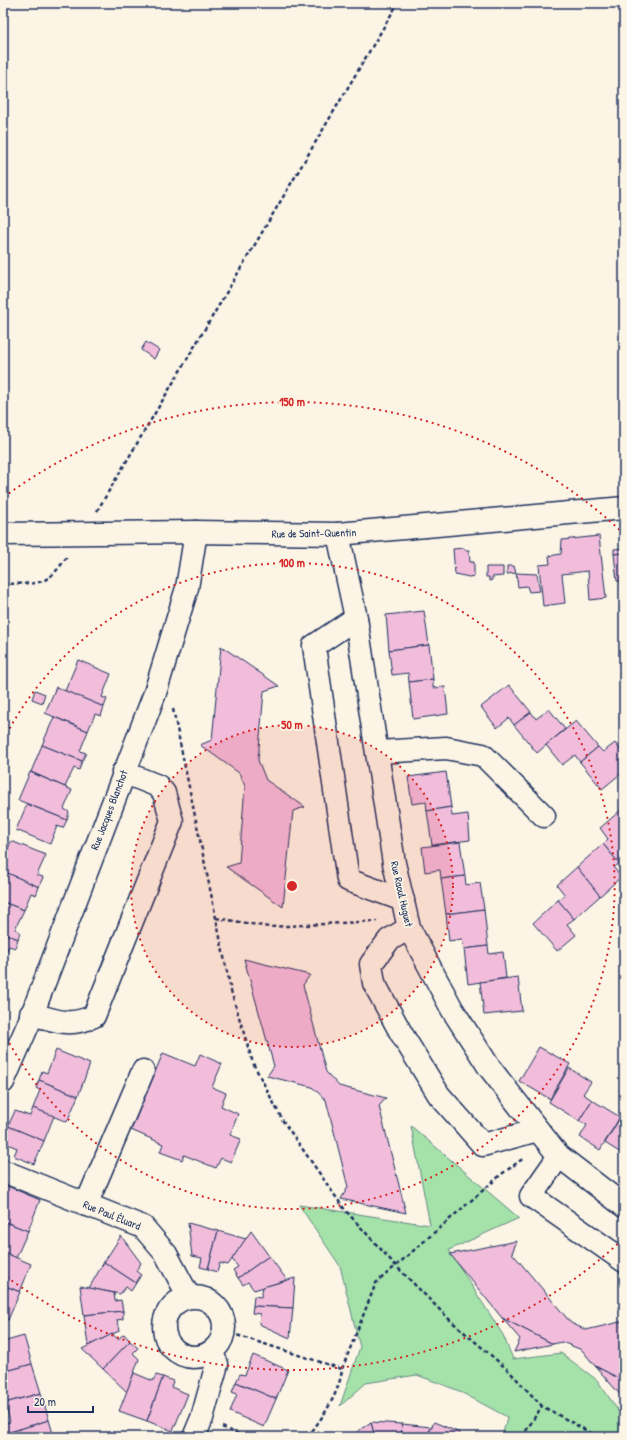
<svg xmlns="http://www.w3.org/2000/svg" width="627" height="1440" font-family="'Patrick Hand',sans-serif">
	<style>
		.green { fill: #a5e2a9; stroke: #608884 }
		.building { fill: #f1bddb; stroke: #1b2f5e }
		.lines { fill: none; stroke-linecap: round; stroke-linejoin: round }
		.minor-casing { stroke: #1b2f5e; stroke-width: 25 }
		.major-casing { stroke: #1b2f5e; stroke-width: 25 }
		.path { stroke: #1b2f5e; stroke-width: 2.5; stroke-dasharray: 4 3; stroke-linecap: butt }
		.minor { stroke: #fcf5e5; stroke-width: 22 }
		.major { stroke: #fcf5e5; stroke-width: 22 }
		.ring { fill: none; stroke: #d62828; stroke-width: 2; stroke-dasharray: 2 4 }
		.labels { text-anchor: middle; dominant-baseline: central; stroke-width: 3.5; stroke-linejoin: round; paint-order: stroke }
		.street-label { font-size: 11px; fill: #1b2f5e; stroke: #fcf5e5 }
		.centre { fill: #d62828; stroke: #fcf5e5; stroke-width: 2 }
		.ring-label { font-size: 12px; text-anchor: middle; font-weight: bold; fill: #d62828; stroke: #fcf5e5; stroke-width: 3.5; stroke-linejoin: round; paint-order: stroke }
	</style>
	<rect width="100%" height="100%" fill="#fcf5e5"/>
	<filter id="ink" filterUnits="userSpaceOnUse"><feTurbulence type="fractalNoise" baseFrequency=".025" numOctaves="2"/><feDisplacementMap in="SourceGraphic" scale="8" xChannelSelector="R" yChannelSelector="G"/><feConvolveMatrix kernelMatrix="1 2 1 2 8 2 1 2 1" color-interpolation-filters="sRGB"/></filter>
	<g filter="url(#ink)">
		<path class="green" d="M411,1126L519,1218L449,1250L503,1335L513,1359L561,1353L597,1380L624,1419V1437H502L507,1417L457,1390L417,1375L366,1383L340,1406L360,1347L340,1266L299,1205L430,1225Z"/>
		<g class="building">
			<path d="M146,342L159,350L154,359L141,350Z"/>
			<path d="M599,536L606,598L590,600L588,571L562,574L565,603L543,606L539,565L550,564L549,556L561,554L562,540Z"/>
			<path d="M464,548L465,550H469L470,562H474V576L469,577L455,574L453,549Z"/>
			<path d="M624,548V553L614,554V549Z"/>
			<path d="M624,553V581H617L614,554Z"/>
			<path d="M507,566H514L516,573L507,574Z"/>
			<path d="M486,567H503V576L492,577V580L489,581V577H486Z"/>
			<path d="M516,573L537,574L540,591L529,592L527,586L518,587Z"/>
			<path d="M424,611L429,645L389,650L386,615Z"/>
			<path d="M429,645L433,679L409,682L408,673L392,675L389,650Z"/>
			<path d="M221,646L279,686L264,691L258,760L266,780L305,807L293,811L283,907L226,867L239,863L245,786L239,773L200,745L212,740Z"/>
			<path d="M78,660L111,674L102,697L107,699L104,707L65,691Z"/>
			<path d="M433,679V688L445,687L448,714L413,719L409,682Z"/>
			<path d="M509,685L531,712L514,725L509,718L497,728L481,707Z"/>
			<path d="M56,687L104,707L101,716L95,714L88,731L45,713Z"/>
			<path d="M35,690L45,694L42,703L32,699Z"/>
			<path d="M549,709L565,729L537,753L514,725L531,712L536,719Z"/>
			<path d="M54,717L88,731L80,751L86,753L82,761L42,745Z"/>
			<path d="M576,721L598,747L580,762L575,755L562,765L546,745Z"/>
			<path d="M615,743L624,754V771L602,789L580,762L598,747L603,752Z"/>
			<path d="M42,745L82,761L79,770L74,768L65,787L31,772Z"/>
			<path d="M30,772L72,790L64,809L69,812L67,820L18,800Z"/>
			<path d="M446,772L451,807L427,811L426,802L412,804L408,777Z"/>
			<path d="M27,804L67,820L63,828L57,826L50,844L16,830Z"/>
			<path d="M451,807L452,816L468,814L470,840L432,845L427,811Z"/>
			<path d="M621,810L624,813V859L619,863L603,844L608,839L600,828Z"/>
			<path d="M11,841L46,855L37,875L43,877L39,887L3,871V861Z"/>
			<path d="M460,842L465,876L441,879L440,870L425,872L422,847Z"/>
			<path d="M603,844L619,863L614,868L621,877L600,896L577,867Z"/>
			<path d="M577,867L600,896L574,919L558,900L565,895L557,885Z"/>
			<path d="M3,871L39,887L36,895L31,893L24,910L3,902Z"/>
			<path d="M465,876L466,885L480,883L484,909L446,914L441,879Z"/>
			<path d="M558,900L574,919L567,924L576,935L557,951L533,923Z"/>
			<path d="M3,902L24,910L15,929L20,932L18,939L3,933Z"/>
			<path d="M484,909L488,946L464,949L462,939L449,941L446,914Z"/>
			<path d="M3,933L18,939L15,948L9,946L3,960Z"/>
			<path d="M488,946L489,954L503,952L506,978L468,984L464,949Z"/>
			<path d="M244,959L310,975L303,985L326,1072L339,1086L386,1098L379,1106L406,1213L341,1199L348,1187L326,1100L312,1087L267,1076L274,1066Z"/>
			<path d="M518,977L522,1011L484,1015L480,982Z"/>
			<path d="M539,1047L570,1064L550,1099L519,1081Z"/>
			<path d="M56,1050L90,1064L78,1096L39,1080L42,1071L47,1073Z"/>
			<path d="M163,1053L195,1066L200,1054L222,1064L212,1087L226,1093L221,1106L238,1114L230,1135L241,1139L231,1162L221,1158L216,1168L184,1155L182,1160L160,1152L163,1144L131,1130Z"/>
			<path d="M569,1068L591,1082L583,1094L592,1100L579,1121L549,1102Z"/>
			<path d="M39,1080L78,1096L67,1122L33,1108L40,1090L36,1088Z"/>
			<path d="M592,1100L620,1117L600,1150L580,1137L587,1125L579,1121Z"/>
			<path d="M33,1108L54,1116L44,1141L8,1126L15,1111L30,1116Z"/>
			<path d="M624,1111V1155L605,1143Z"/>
			<path d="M8,1126L44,1141L34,1164L14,1156L17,1148L3,1142Z"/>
			<path d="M5,1185L40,1200L28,1231L3,1221V1190Z"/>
			<path d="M3,1221L28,1231L16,1258L3,1252Z"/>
			<path d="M188,1223L218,1231L208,1269L200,1267L202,1258L192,1256Z"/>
			<path d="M218,1231L246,1239L228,1265L220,1263L217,1272L208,1269Z"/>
			<path d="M251,1231L269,1256L238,1278L233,1270L238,1267L232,1259Z"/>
			<path d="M121,1236L141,1263L136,1271L141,1275L136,1283L104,1262Z"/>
			<path d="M517,1241L512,1253L571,1323L586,1330L624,1321V1381L595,1366L582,1350L562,1342L553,1344L502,1318L450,1254Z"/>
			<path d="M3,1252L31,1264L20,1292L3,1285Z"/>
			<path d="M269,1256L287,1280L254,1290L248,1282L243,1285L238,1278Z"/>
			<path d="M104,1262L136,1283L131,1291L126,1287L120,1294L89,1288Z"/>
			<path d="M295,1278L293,1308L253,1306L254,1296L261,1297L263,1287Z"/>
			<path d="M3,1285L20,1292L8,1320L3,1318Z"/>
			<path d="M80,1286L114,1293L115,1301L121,1300L123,1311L84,1315Z"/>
			<path d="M253,1306L293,1308L290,1338L259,1324L260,1314L252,1313Z"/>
			<path d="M123,1311V1319L117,1320L119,1331L88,1346L84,1315Z"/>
			<path d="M502,1318L553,1344L514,1352L520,1339Z"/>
			<path d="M112,1334L118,1339L124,1334L130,1341L103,1369L82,1349Z"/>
			<path d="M24,1336L32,1364L3,1372V1342Z"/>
			<path d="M130,1341L138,1348L133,1353L139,1359L127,1392L103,1369Z"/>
			<path d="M253,1355L288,1370L276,1399L236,1382L240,1374L245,1375Z"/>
			<path d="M32,1364L41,1393L5,1403L3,1397V1372Z"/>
			<path d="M595,1366L624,1381V1399Z"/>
			<path d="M134,1373L153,1381L156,1375L163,1377L147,1421L119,1411Z"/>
			<path d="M163,1377L173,1381L171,1387L188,1394L173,1431L147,1421Z"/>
			<path d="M236,1382L276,1399L264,1427L230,1412L237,1394L232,1392Z"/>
			<path d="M41,1393L49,1420L7,1433L4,1423L10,1422L5,1403Z"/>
			<path d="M49,1420L54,1437H7V1433Z"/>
			<path d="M371,1422L375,1437H350Z"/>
			<path d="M371,1422L402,1424L401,1437H375Z"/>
			<path d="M434,1422L460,1433L458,1437H427Z"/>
			<path d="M402,1424L431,1427L427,1437H401Z"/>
		</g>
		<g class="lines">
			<defs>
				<g id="minor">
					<path d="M338,534L356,618L394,863L409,928L452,1009L489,1067L538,1130L559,1156L624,1206"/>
					<path d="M356,618L314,646L348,880L403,900"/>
					<path d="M378,752L446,748L483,755L544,816"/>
					<path d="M409,928L389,940L371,964L374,983L401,1033L439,1095L483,1145L538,1130"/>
					<path d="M31,1014C56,1020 69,1028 94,1016L172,821L164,793L158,786L123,772"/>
					<path d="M3,1082L28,1025L155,693L187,588L196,532"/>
					<path d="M559,1156L531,1196L624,1261"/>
					<path d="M3,1171L143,1227L166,1254L189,1297"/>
					<path d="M86,1205L143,1071"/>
					<circle cx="194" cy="1327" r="30"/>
					<path d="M194,1437L202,1418L217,1364L211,1352"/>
				</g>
				<path id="major" d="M3,534L196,532L338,534L624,508"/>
			</defs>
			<use href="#minor" class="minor-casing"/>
			<use href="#major" class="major-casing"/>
			<g class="path">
				<path d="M97,511L398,3"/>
				<path d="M3,584C40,583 46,588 68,555"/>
				<path d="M173,709L231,991L253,1063L283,1121L345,1210L397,1267L450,1320L508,1370L542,1406L598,1437"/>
				<path d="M216,918L269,927L377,921"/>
				<path d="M224,1331L342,1369"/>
				<path d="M222,1427L245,1437"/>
				<path d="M308,1437C323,1416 339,1395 342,1369L376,1283L503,1173L524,1158"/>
				<path d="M522,1437L542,1406"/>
			</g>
			<use href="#minor" class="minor"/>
			<use href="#major" class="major"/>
		</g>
	</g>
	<circle cx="292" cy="886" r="161" fill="#d62828" fill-opacity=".12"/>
	<g class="ring">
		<circle cx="292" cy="886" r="161"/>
		<path d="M4 739A323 323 0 1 1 4 1033"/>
		<path d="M622 1240A484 484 0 0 1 4 1275M4 497A484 484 0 0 1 622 532"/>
	</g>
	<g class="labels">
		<g class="street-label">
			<text transform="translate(314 533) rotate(-1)">Rue de Saint-Quentin</text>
			<text transform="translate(109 810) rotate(-69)">Rue Jacques Blanchot</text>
			<text transform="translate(402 894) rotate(77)">Rue Raoul Huguet</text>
			<text transform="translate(112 1215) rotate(22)">Rue Paul Éluard</text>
		</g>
	</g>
	<circle cx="292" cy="886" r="6" class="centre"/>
	<g class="ring-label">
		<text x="292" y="406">150 m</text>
		<text x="292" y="567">100 m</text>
		<text x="292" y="729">50 m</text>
	</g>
	<rect width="627" height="1440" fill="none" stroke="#fcf5e5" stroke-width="16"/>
	<rect x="8" y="8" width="611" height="1424" fill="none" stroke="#1b2f5e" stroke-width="1.5" filter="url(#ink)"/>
	<path d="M28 1406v6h65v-6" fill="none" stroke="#1b2f5e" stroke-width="2"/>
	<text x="34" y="1406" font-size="12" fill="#1b2f5e" stroke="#fcf5e5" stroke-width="3" paint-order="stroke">20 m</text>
</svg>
